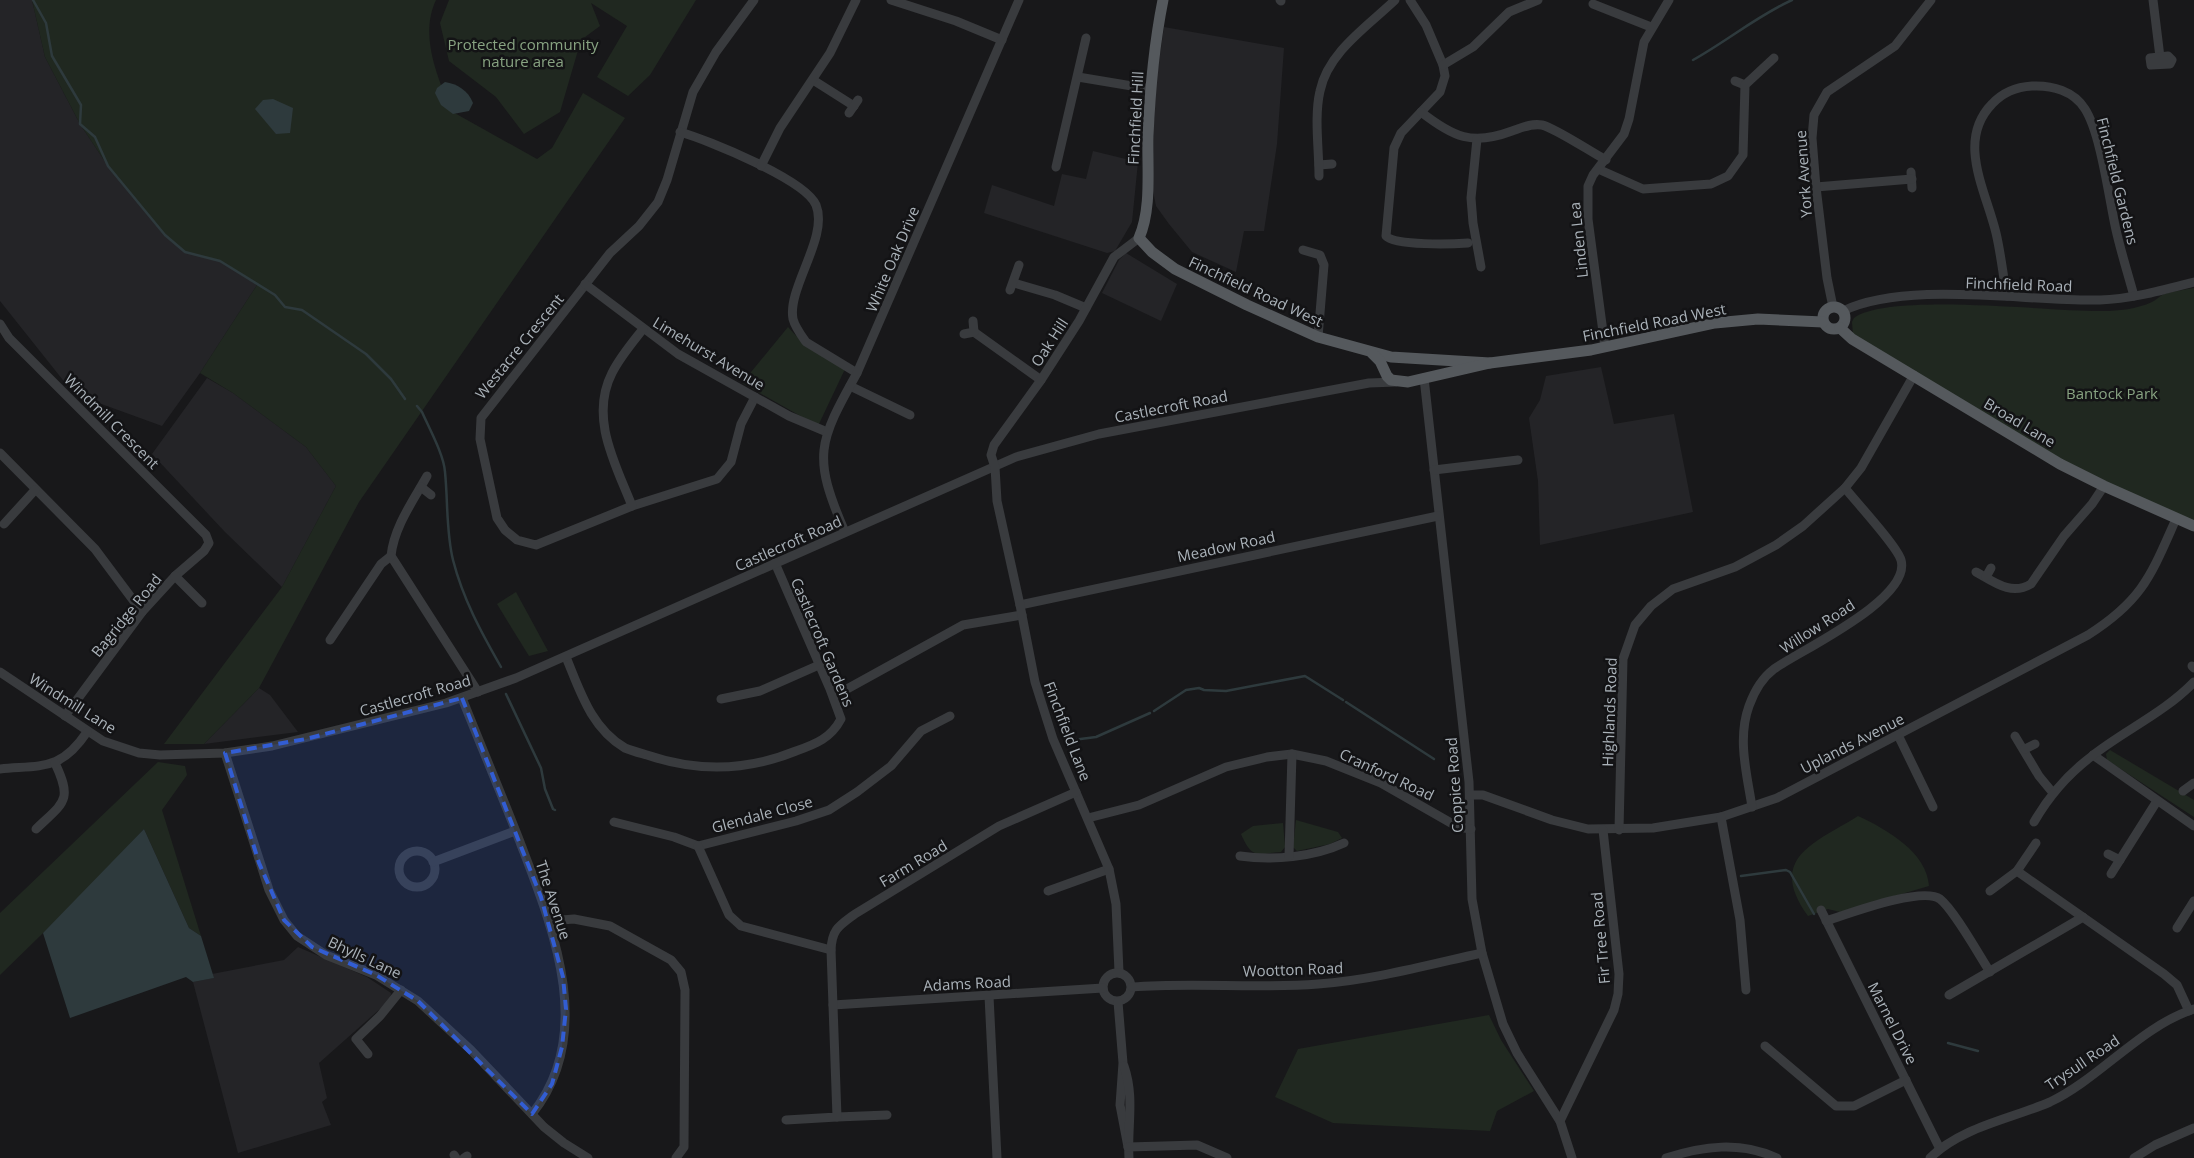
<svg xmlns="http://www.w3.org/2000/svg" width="2194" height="1158" font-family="'Open Sans',sans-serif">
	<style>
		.built { fill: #242427 }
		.green { fill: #202820 }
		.water { fill: #2e3a3d }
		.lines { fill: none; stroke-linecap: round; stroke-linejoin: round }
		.stream { stroke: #2e3a3d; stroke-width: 2.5 }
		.minor { stroke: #393b3e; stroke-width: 9 }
		.major { stroke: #55595d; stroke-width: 11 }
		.marked { fill: #325dd3; fill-opacity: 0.2; stroke: #325dd3; stroke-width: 4; stroke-dasharray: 10 6; stroke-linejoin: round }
		.labels { text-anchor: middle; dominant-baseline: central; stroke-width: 5; stroke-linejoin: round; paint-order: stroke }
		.park-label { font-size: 15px; fill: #88a382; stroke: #131315 }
		.street-label { font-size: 15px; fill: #aab2b9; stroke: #131315 }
	</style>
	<rect width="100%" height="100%" fill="#18181a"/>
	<g class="built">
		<path d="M0,0H32L45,57L80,124L108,166L165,235L185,252L220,261L257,285L200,373L162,426L74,394L0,301Z"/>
		<path d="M1164,27L1284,48L1277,144L1264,231H1244L1236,272L1192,252L1169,224L1156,206L1152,186L1155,89Z"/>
		<path d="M1093,151L1138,162L1132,222L1115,251L1107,253L984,213L992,185L1054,206L1062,174L1086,179Z"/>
		<path d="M1126,253L1177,284L1161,321L1102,293L1119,260Z"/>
		<path d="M1601,367L1614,424L1674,414L1693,512L1540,545L1538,481L1529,418L1540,400L1546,376Z"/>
		<path d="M207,378L233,393L306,447L336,486L282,587L225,532L152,454Z"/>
		<path d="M259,688L270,695L298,732L204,744Z"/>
		<path d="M298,947L367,977L391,993L390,1000L319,1063L327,1098L322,1102L331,1125L238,1153L193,982L213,978L212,974L284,960Z"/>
	</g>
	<g class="green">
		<path d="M32,0H436C419,36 438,77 451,111L537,159L552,148L583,93L625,118L359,502L259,688L204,744H164L282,587L336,486L306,447L233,393L200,373L257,285L220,261L185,252L165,235L108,166L80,124L45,57Z"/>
		<path d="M449,0H696L650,75L628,96L597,77L627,26L591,3L600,26L581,40L560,112L524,134L496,97L449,61L440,23Z"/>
		<path d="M2194,288V521L2104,483L2055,457L1853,334L1852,322L1854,318C1890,292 2052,312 2103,311C2118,311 2137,309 2152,302C2156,300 2160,296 2164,294C2174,291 2184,290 2194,288Z"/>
		<path d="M788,327C804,346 823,357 845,369L818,426L742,383Z"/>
		<path d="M516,592L548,651L529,656L497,604Z"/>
		<path d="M2110,750L2194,800V817L2107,760L2106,754Z"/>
		<path d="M158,762L185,766L187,775L162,810L201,936L189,928L144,829L81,896L0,975V913Z"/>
		<path d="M1858,816C1886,829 1927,852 1929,886L1840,912L1828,909L1808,916C1766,858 1815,843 1858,816Z"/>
		<path d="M1296,820L1338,832L1342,838L1330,844L1297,851L1293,847Z"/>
		<path d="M1283,823L1285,847L1281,852C1256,854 1252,859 1241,834L1253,826Z"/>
		<path d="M1489,1015L1501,1040L1534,1091L1497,1111L1490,1131L1333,1123L1275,1097L1298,1049Z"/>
	</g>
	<g class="water">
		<path d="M445,82C457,84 468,90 473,103L469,111L453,114L441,105L435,93L437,88Z"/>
		<path d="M273,99L293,108L290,133L276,134L255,109L263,100Z"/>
		<path d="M144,829L189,928L201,936L214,978L193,982L186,977L70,1018L43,933Z"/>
	</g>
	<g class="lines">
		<g class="stream">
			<path d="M33,0L46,23L52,56L81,105L80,124L95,137L108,166L165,235L185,252L220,261L275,295L285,307L302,310L366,354L391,379L405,399"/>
			<path d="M1693,60C1727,41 1757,16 1792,0"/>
			<path d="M417,406L422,412C429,428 444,455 445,472C448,501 446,532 453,560C463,599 481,632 501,667"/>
			<path d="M506,694L541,768L545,789L553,809L555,810"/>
			<path d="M1346,702L1434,759"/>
			<path d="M1154,711L1186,690L1199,688L1204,690L1226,691L1305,676L1343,700"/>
			<path d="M1065,741L1096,737L1150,713"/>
			<path d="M1741,876L1786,870L1790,872L1814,914"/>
			<path d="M1948,1043L1978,1051"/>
		</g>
		<g class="minor">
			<path d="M754,0L716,52L693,92L667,180L658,202L639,226L610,253L481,418L480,439L497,518L505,530L517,540L536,545L632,506L717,479L731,462L741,424L755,397"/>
			<path d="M891,0L956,21L1002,40"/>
			<path d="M1280,0L1281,1"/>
			<path d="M1410,0L1426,25L1443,65L1445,76L1440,92L1401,133L1394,148L1386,236C1395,246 1453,244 1468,243"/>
			<path d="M2153,0L2160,57"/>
			<path d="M1593,4L1651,27"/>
			<path d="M2168,56L2172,60L2170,64L2151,65L2150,58Z"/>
			<path d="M1443,65L1473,47L1509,12L1538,0"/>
			<path d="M1078,77L1150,89"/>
			<path d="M813,80L854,106"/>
			<path d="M1735,81L1745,85"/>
			<path d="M1421,112C1453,137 1472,146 1512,131C1521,128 1531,123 1542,125C1555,128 1591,152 1606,160"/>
			<path d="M849,113L858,100"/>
			<path d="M680,132C708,140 806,180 816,205C829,237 787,288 793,319C795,327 801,335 806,342L857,373"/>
			<path d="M1477,139L1471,198L1473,223L1481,267"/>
			<path d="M1319,165L1332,164"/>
			<path d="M761,166L780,128L830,53L856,0"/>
			<path d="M1056,167L1086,38"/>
			<path d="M1598,169L1643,189L1711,184L1728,176L1743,155L1745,85L1774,58"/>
			<path d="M1911,172L1912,188"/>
			<path d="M1319,176C1319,149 1314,117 1320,91C1328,52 1368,26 1395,0"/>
			<path d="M1816,187L1912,179"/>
			<path d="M1303,250L1320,255L1324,265L1318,337"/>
			<path d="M1014,283L1055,295L1086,308"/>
			<path d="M585,284L678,354L789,416L827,432"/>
			<path d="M1010,290L1019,265"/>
			<path d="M2007,296C2003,276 2001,254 1996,233C1986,191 1956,141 1992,104C2003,92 2016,87 2032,86C2052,85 2074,91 2085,109C2101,134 2109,199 2116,230C2121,252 2128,274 2134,296"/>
			<path d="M1833,307L1827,278L1816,187L1812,138L1814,115L1827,92L1895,46L1931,0"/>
			<path d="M1843,311C1908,280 2028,302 2100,300C2132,299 2163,290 2194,282"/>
			<path d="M0,324L9,338L206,535L209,543L204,551L175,576L142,612L65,716"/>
			<path d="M974,332L1041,380"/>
			<path d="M964,334L974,332L973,321"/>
			<path d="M1605,347L1588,219V186L1593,175L1624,134L1629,119L1644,42L1669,0"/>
			<path d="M1424,378L1469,782L1472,899L1482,953L1503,1024L1517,1053L1560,1121L1572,1158"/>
			<path d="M850,386L910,415"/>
			<path d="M0,453L95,549L142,612"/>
			<path d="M1434,470L1518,460"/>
			<path d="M427,476C413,501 394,527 391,556L478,692"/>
			<path d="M421,487L431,495"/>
			<path d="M632,506C616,465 589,418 612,373C620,357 632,343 643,329"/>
			<path d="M4,524L35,490"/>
			<path d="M845,532C812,456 818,443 857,373L1019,0"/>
			<path d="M1976,572C1994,582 2011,596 2031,584L2064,536L2092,504L2104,486"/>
			<path d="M175,576L202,603"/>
			<path d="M1986,577L1991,568"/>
			<path d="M1020,605L1438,516"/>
			<path d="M330,640L381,564L391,556"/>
			<path d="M566,657C580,691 591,728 625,748C632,751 640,753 647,755C697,772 747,771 796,751C816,744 831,738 841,719L830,689L775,563"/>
			<path d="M2192,666L2194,668"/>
			<path d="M0,672L103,741L139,753L160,755L225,753L272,746L446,703L516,678L1016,457L1099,434L1369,383L1396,382"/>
			<path d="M847,689L963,625L1022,615"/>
			<path d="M462,698C481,746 501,793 520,842C552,926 597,1033 532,1114"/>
			<path d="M721,699L760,691L819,665"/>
			<path d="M1898,735L1933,807"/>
			<path d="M2015,736L2039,776L2053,793"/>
			<path d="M2025,749L2035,744"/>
			<path d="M225,753L269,890L284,920L297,936L326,955L376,975L418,1001L471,1050L544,1127L564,1143L588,1158"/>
			<path d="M2093,755L2194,826"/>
			<path d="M0,769C42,765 61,771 87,732"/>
			<path d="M2183,791L2194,783"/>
			<path d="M1470,795H1483L1552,820L1588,829L1653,828L1721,817L1777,798L2088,635C2143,600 2151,575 2176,519"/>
			<path d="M1752,807C1747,774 1737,739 1749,706C1754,692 1762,678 1774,669C1801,650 1912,599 1901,560C1897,546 1856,502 1845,488"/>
			<path d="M1721,817L1740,920L1746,990"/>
			<path d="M1088,818L1139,805L1226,767L1267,757L1292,754L1326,761L1381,783L1458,827L1471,829"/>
			<path d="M614,822L674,837L698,846L796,821L829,810L857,792L891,766L921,731L950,716"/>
			<path d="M2034,822C2049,796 2068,774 2092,756C2125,730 2164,713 2194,682"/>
			<path d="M36,829C64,802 73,801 55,763"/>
			<path d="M1619,830L1623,659L1635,625L1651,606L1673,589L1735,567L1776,545L1803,526L1845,488L1861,468L1914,375"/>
			<path d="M698,846L729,915L741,926L831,950"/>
			<circle cx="417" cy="869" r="18"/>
			<path d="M2108,854L2120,860"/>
			<path d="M1240,856C1272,861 1314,857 1344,843"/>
			<path d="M1289,856L1292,754"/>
			<path d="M433,862L515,831"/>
			<path d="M2017,871L2164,974L2177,985L2189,1011"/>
			<path d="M2111,874L2157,801"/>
			<path d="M1048,891L1109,869"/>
			<path d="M1990,891L2017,871L2036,843"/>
			<path d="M1821,910L1940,1149"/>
			<path d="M549,921L574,919L610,926L671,960L681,972L685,990L684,1147L676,1158"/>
			<path d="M1826,921C1848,914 1922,886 1940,899C1954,910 1979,955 1990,972"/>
			<path d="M2177,928L2194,901"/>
			<path d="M1119,972L1116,904L1109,869L1053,739L1035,682L1020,605L997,501L995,467L991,455L994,445L1041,380L1079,321L1114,257L1139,238"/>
			<circle cx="1117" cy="987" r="14"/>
			<path d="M1132,987C1194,982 1256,989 1318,984C1373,980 1428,965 1482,953"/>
			<path d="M1949,995L2083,917"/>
			<path d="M989,996L997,1158"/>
			<path d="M1118,1002L1123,1063L1120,1105L1128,1147"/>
			<path d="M833,1005L1103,988"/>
			<path d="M1765,1046L1836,1106H1854L1906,1080"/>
			<path d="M368,1054L356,1039L380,1016L401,990"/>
			<path d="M1124,1066C1135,1098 1127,1126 1129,1158"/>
			<path d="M837,1117L887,1115"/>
			<path d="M786,1120L837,1117L831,950C832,929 839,926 855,914L999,826L1076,792"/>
			<path d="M1560,1121L1614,1010L1618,994L1619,974L1603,830"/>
			<path d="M1128,1147L1197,1145L1227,1158"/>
			<path d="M454,1155L456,1158"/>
			<path d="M464,1158L467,1156"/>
			<path d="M1666,1158C1703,1146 1740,1141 1777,1158"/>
			<path d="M1930,1158C1961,1127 2011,1119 2050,1102C2099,1079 2141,1026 2194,1009"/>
			<path d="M2134,1158L2155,1145L2194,1128"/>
		</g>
		<g class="major">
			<path d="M1163,0C1154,45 1150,90 1148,136C1147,169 1152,208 1139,238L1152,252L1175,269L1247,305L1318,337L1391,357L1490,363"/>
			<circle cx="1834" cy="318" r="11"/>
			<path d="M1840,328L1852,339L2060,464L2104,486L2194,526"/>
			<path d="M1372,353L1380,361L1387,376L1391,380L1408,382L1490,363L1591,350L1715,323L1758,319L1823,322"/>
		</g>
	</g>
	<path class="marked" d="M462,698L541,897L563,977L566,1009L562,1047L552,1084L532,1114L418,1001L376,975L312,947L284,920L259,863L225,753L306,739Z"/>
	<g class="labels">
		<g class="park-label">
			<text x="523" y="44">Protected community<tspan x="523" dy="17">nature area</tspan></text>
			<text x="2112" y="393">Bantock Park</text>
		</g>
		<g class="street-label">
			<text transform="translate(1135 118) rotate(-87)">Finchfield Hill</text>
			<text transform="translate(1803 174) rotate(-94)">York Avenue</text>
			<text transform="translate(2118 181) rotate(76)">Finchfield Gardens</text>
			<text transform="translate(1578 240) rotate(-96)">Linden Lea</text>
			<text transform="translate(892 259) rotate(-67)">White Oak Drive</text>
			<text transform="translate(2019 284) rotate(2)">Finchfield Road</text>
			<text transform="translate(1256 291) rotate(25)">Finchfield Road West</text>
			<text transform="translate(1654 322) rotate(-11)">Finchfield Road West</text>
			<text transform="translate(1049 342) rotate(-57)">Oak Hill</text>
			<text transform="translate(519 346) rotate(-51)">Westacre Crescent</text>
			<text transform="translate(709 353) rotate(31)">Limehurst Avenue</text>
			<text transform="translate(1171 406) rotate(-11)">Castlecroft Road</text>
			<text transform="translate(112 421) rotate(45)">Windmill Crescent</text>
			<text transform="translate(2020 422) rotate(31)">Broad Lane</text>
			<text transform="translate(788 543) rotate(-24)">Castlecroft Road</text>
			<text transform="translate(1226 546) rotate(-12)">Meadow Road</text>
			<text transform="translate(126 615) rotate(-51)">Bagridge Road</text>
			<text transform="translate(1817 626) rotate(-33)">Willow Road</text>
			<text transform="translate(823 642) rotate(67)">Castlecroft Gardens</text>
			<text transform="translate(415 695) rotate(-16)">Castlecroft Road</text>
			<text transform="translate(73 703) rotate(32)">Windmill Lane</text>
			<text transform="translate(1609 712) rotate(-88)">Highlands Road</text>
			<text transform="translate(1068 731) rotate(69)">Finchfield Lane</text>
			<text transform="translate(1852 743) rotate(-27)">Uplands Avenue</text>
			<text transform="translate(1387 774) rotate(25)">Cranford Road</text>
			<text transform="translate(1454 785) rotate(-94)">Coppice Road</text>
			<text transform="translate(762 814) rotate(-15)">Glendale Close</text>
			<text transform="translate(913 863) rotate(-31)">Farm Road</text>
			<text transform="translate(554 900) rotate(72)">The Avenue</text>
			<text transform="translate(1600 938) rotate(-95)">Fir Tree Road</text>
			<text transform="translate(365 957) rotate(25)">Bhylls Lane</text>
			<text transform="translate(1293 969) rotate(-2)">Wootton Road</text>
			<text transform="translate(967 983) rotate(-3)">Adams Road</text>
			<text transform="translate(1893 1023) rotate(63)">Marnel Drive</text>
			<text transform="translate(2082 1062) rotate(-34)">Trysull Road</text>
		</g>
	</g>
</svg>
